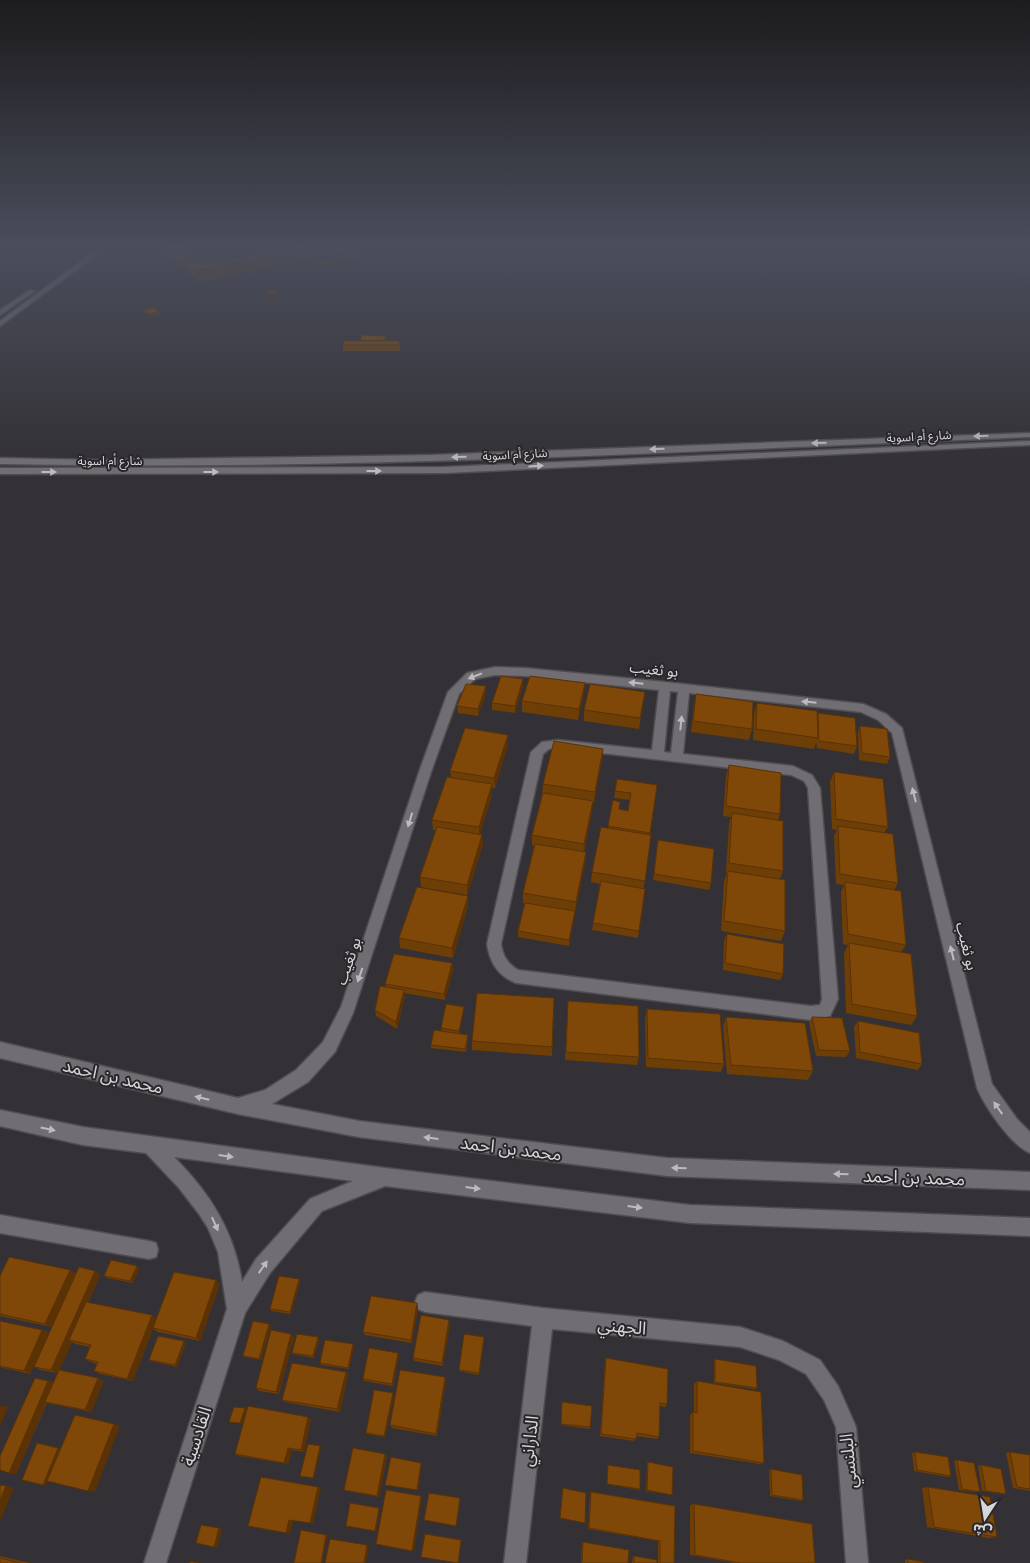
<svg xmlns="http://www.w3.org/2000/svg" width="1030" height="1563" font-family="Merriweather,'Noto Sans Arabic',serif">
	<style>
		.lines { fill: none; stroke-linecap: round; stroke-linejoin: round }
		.minor-casing { stroke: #4f4d51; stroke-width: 3 }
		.minor { fill: #706e73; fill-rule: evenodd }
		.wall { fill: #6e3e07 }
		.shaded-wall { fill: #5a3206 }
		.building { fill: #804808; stroke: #5a3206 }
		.oneway { fill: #bcbbbf }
		.labels { text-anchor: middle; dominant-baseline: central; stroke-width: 4; stroke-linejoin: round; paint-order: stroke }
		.far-street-label { font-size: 12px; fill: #d6d5d8; stroke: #29272b }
		.street-label { font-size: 15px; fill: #d6d5d8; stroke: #29272b }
		.near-street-label { font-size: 18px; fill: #d6d5d8; stroke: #29272b }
	</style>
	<rect width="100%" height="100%" fill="#333135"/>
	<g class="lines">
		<defs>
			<g id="minor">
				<path d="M103,245H110L0,326V321Z"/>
				<path d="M30,290L35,291L0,315V310Z"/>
				<path d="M1030,433V437H1028C686,451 343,471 0,464V458L95,460L431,455Z"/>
				<path d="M1030,441V445L445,473L0,474V468L445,467Z"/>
				<path d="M495,667L525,668L665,682L863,704L886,714L902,728L992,1084L1017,1119L1030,1132V1153C1011,1145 985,1107 977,1088L892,733L878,720L861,712L689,693L683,754L793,766L812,775L820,788L838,999L830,1016L811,1020L516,983C498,976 490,963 487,944L531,752L542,742L558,740L652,750L659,690L525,676L495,675L475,679L459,694L431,772L353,1013L335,1052L308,1082L272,1104L359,1121L667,1158L1030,1172V1190L667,1176L359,1137L238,1114L0,1058V1042L238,1098L265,1090L296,1070L323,1042L341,1007L419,772L448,692L467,673ZM670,691L678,692L671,753L664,752ZM558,748L791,775L804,781L808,788L822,999L820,1005L811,1006L518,970C507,963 503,956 501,944L543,754L549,749Z"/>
				<path d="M0,1110L83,1127L385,1168L690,1205L1030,1218V1236L690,1223L385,1186L322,1211L270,1273L245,1313L166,1563H144L227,1309L218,1252L208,1228L199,1214L179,1188L146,1153L83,1145L0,1126ZM174,1157L353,1181L310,1199L256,1259L242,1282C234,1231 210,1193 174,1157Z"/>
				<path d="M0,1215L149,1241L156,1243L158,1250L156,1257L149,1259L0,1233Z"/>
				<path d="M425,1292L543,1308L740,1327L783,1341L820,1360L838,1386L856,1427L868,1563H846L836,1427L824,1400L806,1374L779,1360L740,1347L552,1329L526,1563H504L532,1326L425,1312L418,1309L415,1302L418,1295Z"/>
			</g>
		</defs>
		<use href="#minor" class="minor-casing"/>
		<use href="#minor" class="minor"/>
	</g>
	<g class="wall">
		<path d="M163,245H209L182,250L190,257L192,263L200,266L364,248L198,281L190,274L189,269H185L165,251Z"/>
		<path d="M386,336V339L385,341H400V351H343V345L360,341V340Z"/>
		<path d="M523,686L515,713L492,710V703Z"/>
		<path d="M645,692L639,729L584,721V710Z"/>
		<path d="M486,694L478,716L458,713L457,706Z"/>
		<path d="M584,694L578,720L522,712V701Z"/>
		<path d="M696,694L752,729L749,740L691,732L694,705Z"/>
		<path d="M757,703L817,717L818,713L857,746L854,754L817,748L816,742L814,749L753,740L754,714Z"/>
		<path d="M860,726L890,757L887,764L859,760L858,733Z"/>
		<path d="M508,735V745L495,788H492V795L480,834L482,835L483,845L467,895L421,887L420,877L436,830H433L432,820L451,778L450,771Z"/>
		<path d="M603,749L602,759L594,803H593L592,811L584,852H586L585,863L575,912L569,946L518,937V931L525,903H523V893L534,846L532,845V835L542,794L543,784Z"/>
		<path d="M729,765L780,814L778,821L783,871L780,879L785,931L781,941L721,931L724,881L727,873H726L729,824L731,817L723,816L726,776Z"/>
		<path d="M834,772L888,827L884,833L898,883L894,890L906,945L901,952L917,1016L911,1025L846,1013L844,953L848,945L843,944L841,892L844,885L836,884L834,836L837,830L832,829L830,782Z"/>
		<path d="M617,779L657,785L650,835L638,938L592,930L600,884L591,882L592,872L608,828L613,800L619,809L628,811L630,800L614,798Z"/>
		<path d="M658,840L711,883L709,890L653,880Z"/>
		<path d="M468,896V906L453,958L400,948L399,938Z"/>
		<path d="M727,934L783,974L780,980L723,970L724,941Z"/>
		<path d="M452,963L453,970L445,1000L404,993L405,996L397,1029L376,1016L375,1010L386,987L385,984Z"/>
		<path d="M554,998L552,1056L472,1050V1041Z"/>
		<path d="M568,1001L639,1057L637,1065L565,1060Z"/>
		<path d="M647,1009L724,1064L721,1072L646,1067L645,1019Z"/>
		<path d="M464,1010L459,1033L468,1035V1038L466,1052L431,1048V1045L442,1031L441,1028Z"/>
		<path d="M726,1017L813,1071L808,1080L727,1074L723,1026Z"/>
		<path d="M812,1017L850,1051L846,1057L816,1056L809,1023Z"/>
		<path d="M858,1021L922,1064L918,1070L856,1058L854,1027Z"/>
		<path d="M137,1266L139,1268L133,1283L107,1278L104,1276Z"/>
		<path d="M95,1271L100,1275L88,1303L156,1319L220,1284L200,1341L158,1332L153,1329L133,1381L100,1374L94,1371L97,1364L91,1362L85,1359L90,1347L76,1344L72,1342L58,1373L41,1370L34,1367L52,1327L0,1316V1276L76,1273Z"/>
		<path d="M299,1279L300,1281L291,1314L271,1311L270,1309Z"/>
		<path d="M418,1307L412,1343L365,1335L363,1332Z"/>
		<path d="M449,1320L450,1323L443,1366L414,1361L413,1358Z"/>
		<path d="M0,1321L42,1330L49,1333L30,1374L0,1367Z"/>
		<path d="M271,1326L261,1360L245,1357L243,1356Z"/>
		<path d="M291,1334L294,1337L279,1394L259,1391L256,1388Z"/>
		<path d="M318,1337L319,1339L314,1358L293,1354L292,1353Z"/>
		<path d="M484,1339L479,1375L459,1371V1370Z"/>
		<path d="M184,1341L186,1342L177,1367L151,1361L149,1360Z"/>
		<path d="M353,1344L354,1346L349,1369L321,1365L320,1363Z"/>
		<path d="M399,1354L393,1386L364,1381L363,1379Z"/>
		<path d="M606,1358L667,1404L665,1407L660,1406L659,1437L657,1439L636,1436V1439L634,1441L600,1436L605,1362Z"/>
		<path d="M715,1359L757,1388L755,1389L714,1383V1361Z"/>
		<path d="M348,1374L340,1412L285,1402L282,1400Z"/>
		<path d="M445,1377L446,1380L437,1436L392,1428L390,1425Z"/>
		<path d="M48,1381L54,1383L104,1381L91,1412L52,1404L47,1403L16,1474Z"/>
		<path d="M697,1381L764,1463L760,1464L690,1453V1415L693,1412H694V1384Z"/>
		<path d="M394,1394L385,1437L367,1434L366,1433Z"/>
		<path d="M562,1403L590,1427V1429L561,1425Z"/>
		<path d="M311,1419L304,1452L292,1450L288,1464L239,1456L235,1454Z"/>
		<path d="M915,1452L951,1476L948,1477L914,1471L912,1453Z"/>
		<path d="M1010,1452L1030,1455V1491L1013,1488L1006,1453Z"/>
		<path d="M387,1456L379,1497L347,1491L344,1490Z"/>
		<path d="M957,1460L980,1492H976L959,1490L954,1461Z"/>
		<path d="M648,1462L672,1495H671L646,1491L647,1463Z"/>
		<path d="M608,1465L640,1489L639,1490L607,1484L608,1466Z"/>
		<path d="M981,1465L1006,1494H1002L982,1491L978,1466Z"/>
		<path d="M771,1469L803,1500L801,1501L770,1496L769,1470Z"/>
		<path d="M928,1487L997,1537L989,1538L927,1527L922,1488Z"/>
		<path d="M591,1492L675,1506L674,1563H658V1541L588,1529L590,1493Z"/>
		<path d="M694,1504L815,1563H734L690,1555V1505Z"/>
		<path d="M582,1542H583L628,1563H581Z"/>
		<path d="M0,1556L30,1563H0Z"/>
		<path d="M633,1556H634L657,1563H632Z"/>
		<path d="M908,1559L923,1563H905V1560Z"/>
	</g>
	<g class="shaded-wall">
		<path d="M173,245H209L175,252Z"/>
		<path d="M323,245H364V248L198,281L195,270Z"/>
		<path d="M190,257L193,268L188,263L189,269H185L182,259Z"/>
		<path d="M356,257L357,260L340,263V260Z"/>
		<path d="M337,261V264L318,267V265Z"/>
		<path d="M278,292V295L268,297V294Z"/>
		<path d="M159,312L160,315L149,317L148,314Z"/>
		<path d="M523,679V686L515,713V706Z"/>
		<path d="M585,683L584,694L578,720L579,709Z"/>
		<path d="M486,686V694L478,716V709Z"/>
		<path d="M508,735V745L495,788L494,778Z"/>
		<path d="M603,749L602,759L594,803L595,792Z"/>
		<path d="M492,784V795L479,838V827Z"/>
		<path d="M593,801L592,811L583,854L584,844Z"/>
		<path d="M482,835L483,845L467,895V885Z"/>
		<path d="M586,852L585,863L575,912L576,902Z"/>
		<path d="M468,896V906L453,958L452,948Z"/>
		<path d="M575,911L574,918L569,946V940Z"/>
		<path d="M452,963L453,970L445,1000L444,994Z"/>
		<path d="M404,990L405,996L397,1029L396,1022Z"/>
		<path d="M464,1007V1010L459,1034V1031Z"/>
		<path d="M137,1266L139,1268L133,1283L130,1281Z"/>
		<path d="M70,1270L76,1274L52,1327L45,1324Z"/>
		<path d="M95,1271L100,1275L72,1341L69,1340L72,1342L58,1373L51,1370Z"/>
		<path d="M299,1279L300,1281L291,1314L290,1312Z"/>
		<path d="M216,1280L220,1284L200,1341L196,1338Z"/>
		<path d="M417,1303L418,1307L412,1343L411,1340Z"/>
		<path d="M152,1315L157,1319L133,1381L127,1379Z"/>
		<path d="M449,1320L450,1323L443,1366L442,1363Z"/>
		<path d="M269,1324L271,1326L261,1360L259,1359Z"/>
		<path d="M42,1330L49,1333L30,1374L24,1371Z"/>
		<path d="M291,1334L294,1337L279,1394L276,1392Z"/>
		<path d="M318,1337L319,1339L314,1358L313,1356Z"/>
		<path d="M184,1341L186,1342L177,1367L175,1365Z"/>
		<path d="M353,1344L354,1346L349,1369L348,1368Z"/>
		<path d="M398,1353L399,1354L393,1386L392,1384Z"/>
		<path d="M346,1372L348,1374L340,1412L337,1409Z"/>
		<path d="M445,1377L446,1380L437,1436L436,1434Z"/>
		<path d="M98,1378L104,1381L91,1412L85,1410Z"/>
		<path d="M48,1381L55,1383L16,1474L9,1473Z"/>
		<path d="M393,1393L394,1394L385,1437L384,1436Z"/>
		<path d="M1,1405L8,1407L0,1426V1407Z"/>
		<path d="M245,1408L247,1409L242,1424L240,1423Z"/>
		<path d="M308,1417L311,1419L304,1452L301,1450Z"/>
		<path d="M114,1424L120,1426L95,1492L88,1491Z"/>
		<path d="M320,1446L321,1447L314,1479L313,1478Z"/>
		<path d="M58,1448L62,1449L46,1485H43Z"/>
		<path d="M288,1448L292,1450L288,1464L284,1463Z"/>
		<path d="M385,1454L387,1456L379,1497L377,1496Z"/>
		<path d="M421,1463H422L418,1491L417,1490Z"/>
		<path d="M6,1486L14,1488L0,1521V1501Z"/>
		<path d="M318,1487L321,1488L313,1524L310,1523Z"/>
		<path d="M421,1496L422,1497L414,1551H412Z"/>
		<path d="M379,1508L380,1509L376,1532L375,1531Z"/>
		<path d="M289,1520L293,1521L290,1534L286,1533Z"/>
		<path d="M219,1528L222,1529L217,1548L214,1547Z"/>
		<path d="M326,1535H328L322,1563H321Z"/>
		<path d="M367,1545L369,1546L366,1563H364Z"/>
	</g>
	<g class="building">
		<path d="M167,245H177L190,257L182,259Z"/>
		<path d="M308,245H323L195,270L188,263L195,262L200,266Z"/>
		<path d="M353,255L356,257L340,260L336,258Z"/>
		<path d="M334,259L337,261L318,265L315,262Z"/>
		<path d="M275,290L278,292L268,294L266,292Z"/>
		<path d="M154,308L159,312L148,314L143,310Z"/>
		<path d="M362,335L386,336L383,341L360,340Z"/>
		<path d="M344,341H400L399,345H343Z"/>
		<path d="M501,676L523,679L515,706L492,703Z"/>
		<path d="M530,676L585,683L579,709L522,701Z"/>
		<path d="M466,684L486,686L478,709L457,706Z"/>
		<path d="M590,684L645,692L640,718L584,710Z"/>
		<path d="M696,694L753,702L752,729L693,721Z"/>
		<path d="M757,703L817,711L818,738L756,729Z"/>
		<path d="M818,713L855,718L857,746L819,741Z"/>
		<path d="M860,726L887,729L890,757L862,753Z"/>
		<path d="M465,728L508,735L494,778L450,771Z"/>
		<path d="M554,741L603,749L595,792L543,784Z"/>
		<path d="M729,765L781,773L780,814L726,806Z"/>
		<path d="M834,772L883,779L888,827L836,819Z"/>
		<path d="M447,777L492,784L479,827L432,820Z"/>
		<path d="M617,779L657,785L650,833L608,826L613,800L620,802L619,809L628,811L631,793L615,791Z"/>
		<path d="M543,793L593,801L584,844L532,835Z"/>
		<path d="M732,813L783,821V871L729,863Z"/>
		<path d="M838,826L893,834L898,883L840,874Z"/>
		<path d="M437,827L482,835L467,885L420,877Z"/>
		<path d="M601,827L651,835L645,881L592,872Z"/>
		<path d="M658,840L714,849L711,883L654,874Z"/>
		<path d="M535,844L586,852L576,902L523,893Z"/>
		<path d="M728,871L785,880V931L724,921Z"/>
		<path d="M601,881L645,889L639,931L593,923Z"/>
		<path d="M845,882L901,891L906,945L848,934Z"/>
		<path d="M417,887L468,896L452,948L399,938Z"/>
		<path d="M525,903L575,911L569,940L518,931Z"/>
		<path d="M727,934L784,944L783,974L725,963Z"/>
		<path d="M849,943L911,954L917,1016L852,1004Z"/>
		<path d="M394,954L452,963L444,994L385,984Z"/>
		<path d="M380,986L404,990L396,1022L375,1010Z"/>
		<path d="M477,993L554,998L552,1047L472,1041Z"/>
		<path d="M568,1001L638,1006L639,1057L566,1052Z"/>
		<path d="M446,1004L464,1007L459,1031L441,1028Z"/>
		<path d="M647,1009L720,1014L724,1064L648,1058Z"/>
		<path d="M726,1017L805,1023L813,1071L731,1065Z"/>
		<path d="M812,1017L842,1018L850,1051L819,1050Z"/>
		<path d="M858,1021L919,1033L922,1064L860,1052Z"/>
		<path d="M434,1030L468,1035L465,1049L431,1045Z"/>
		<path d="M9,1257L70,1270L45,1324L0,1314V1276Z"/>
		<path d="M111,1260L137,1266L130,1281L104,1276Z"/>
		<path d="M79,1267L95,1271L51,1370L34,1367Z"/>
		<path d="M174,1272L216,1280L196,1338L153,1328Z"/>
		<path d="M279,1276L299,1279L290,1312L270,1309Z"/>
		<path d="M371,1296L417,1303L411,1340L363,1332Z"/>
		<path d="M86,1302L152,1315L127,1379L94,1371L98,1362L85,1359L91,1345L69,1340Z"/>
		<path d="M421,1315L449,1320L442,1363L413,1358Z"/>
		<path d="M0,1321L42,1330L24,1371L0,1366Z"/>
		<path d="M253,1321L269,1324L259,1359L243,1356Z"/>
		<path d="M271,1330L291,1334L276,1392L256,1388Z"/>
		<path d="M297,1334L318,1337L313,1356L292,1353Z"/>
		<path d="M464,1334L484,1337L479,1373L459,1370Z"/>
		<path d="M158,1336L184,1341L175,1365L149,1360Z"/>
		<path d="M325,1340L353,1344L348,1368L320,1363Z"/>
		<path d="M369,1348L398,1353L392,1384L363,1379Z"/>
		<path d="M606,1358L668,1369L667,1404L660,1403L659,1437L637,1433L636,1439L601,1434Z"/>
		<path d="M715,1359L756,1366L757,1388L715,1382Z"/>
		<path d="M292,1363L346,1372L337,1409L282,1400Z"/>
		<path d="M59,1370L98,1378L85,1410L45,1402Z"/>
		<path d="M400,1370L445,1377L436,1434L390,1425Z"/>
		<path d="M35,1378L48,1381L9,1473L0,1470V1456Z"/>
		<path d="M697,1381L761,1392L764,1463L693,1451V1412L697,1413Z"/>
		<path d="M374,1390L393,1393L384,1436L366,1433Z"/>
		<path d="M562,1402L592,1406L590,1427L561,1424Z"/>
		<path d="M248,1406L308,1417L301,1450L288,1448L284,1463L235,1454Z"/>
		<path d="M234,1407L245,1408L240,1423L229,1422Z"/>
		<path d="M75,1415L114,1424L88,1491L47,1481Z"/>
		<path d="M37,1443L58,1448L43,1485L22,1480Z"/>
		<path d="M308,1444L320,1446L313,1478L300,1476Z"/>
		<path d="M353,1448L385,1454L377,1496L344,1490Z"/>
		<path d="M915,1452L948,1457L951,1476L917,1470Z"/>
		<path d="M1010,1452L1030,1455V1489L1017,1487Z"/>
		<path d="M391,1457L421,1463L417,1490L385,1485Z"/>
		<path d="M957,1460L974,1463L980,1492L962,1489Z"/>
		<path d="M648,1462L673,1467L672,1495L647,1490Z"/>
		<path d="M608,1465L640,1470V1489L607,1484Z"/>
		<path d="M981,1465L1001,1469L1006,1494L986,1491Z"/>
		<path d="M771,1469L802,1475L803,1500L772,1495Z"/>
		<path d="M261,1477L318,1487L310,1523L289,1520L286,1533L248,1526Z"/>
		<path d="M0,1485L6,1486L0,1501Z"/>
		<path d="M928,1487L990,1497L997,1537L934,1527Z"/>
		<path d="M563,1488L586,1493L585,1523L560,1518Z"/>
		<path d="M386,1490L421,1496L412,1551L376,1544Z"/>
		<path d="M591,1492L675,1506L674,1563H660V1541L589,1528Z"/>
		<path d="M429,1493L460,1498L456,1526L424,1520Z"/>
		<path d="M350,1503L379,1508L375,1531L346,1526Z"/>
		<path d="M694,1504L812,1524L815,1563H741L695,1555Z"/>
		<path d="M201,1525L219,1528L214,1547L196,1543Z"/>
		<path d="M301,1530L326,1535L321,1563H294Z"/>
		<path d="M425,1534L461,1540L458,1563L421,1557Z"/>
		<path d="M330,1539L367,1545L364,1563H325Z"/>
		<path d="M583,1542L629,1550L628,1563H582Z"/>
		<path d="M634,1556L657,1560V1563H634Z"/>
		<path d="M0,1558L20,1563H0Z"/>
		<path d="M908,1559L923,1562V1563H908Z"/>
		<path d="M190,1561L199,1563H190Z"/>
	</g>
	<defs><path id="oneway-solid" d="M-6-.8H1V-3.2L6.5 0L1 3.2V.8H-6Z" transform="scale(1.25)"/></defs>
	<g class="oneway">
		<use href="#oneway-solid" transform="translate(981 436) rotate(178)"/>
		<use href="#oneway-solid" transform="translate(819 443) rotate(178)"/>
		<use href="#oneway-solid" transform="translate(657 449) rotate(178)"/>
		<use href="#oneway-solid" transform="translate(459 457) rotate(178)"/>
		<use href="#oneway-solid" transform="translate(536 466) rotate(-3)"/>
		<use href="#oneway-solid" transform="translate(374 471)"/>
		<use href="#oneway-solid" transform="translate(49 472)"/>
		<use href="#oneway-solid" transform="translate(211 472)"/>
		<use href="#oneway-solid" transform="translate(475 676) rotate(159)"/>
		<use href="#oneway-solid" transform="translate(636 683) rotate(-174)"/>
		<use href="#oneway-solid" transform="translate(809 702) rotate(-174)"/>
		<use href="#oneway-solid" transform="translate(681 723) rotate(-84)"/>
		<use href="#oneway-solid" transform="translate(914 795) rotate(-104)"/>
		<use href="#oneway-solid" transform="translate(410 820) rotate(107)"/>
		<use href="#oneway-solid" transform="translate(952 953) rotate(-104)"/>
		<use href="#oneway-solid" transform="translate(360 975) rotate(109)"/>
		<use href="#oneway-solid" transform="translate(202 1098) rotate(-167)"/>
		<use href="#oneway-solid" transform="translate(998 1108) rotate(-125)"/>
		<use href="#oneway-solid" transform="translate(48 1129) rotate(12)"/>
		<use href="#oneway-solid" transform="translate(431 1138) rotate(-173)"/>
		<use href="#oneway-solid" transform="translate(226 1156) rotate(8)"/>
		<use href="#oneway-solid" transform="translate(679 1168) rotate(-178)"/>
		<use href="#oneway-solid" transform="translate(841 1174) rotate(-178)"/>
		<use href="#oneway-solid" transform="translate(473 1188) rotate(7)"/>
		<use href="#oneway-solid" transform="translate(635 1207) rotate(7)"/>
		<use href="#oneway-solid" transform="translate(215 1224) rotate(66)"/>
		<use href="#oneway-solid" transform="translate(263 1267) rotate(-55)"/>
	</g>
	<linearGradient id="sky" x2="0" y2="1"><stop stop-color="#1c1b1d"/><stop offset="0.53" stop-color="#4a4e5c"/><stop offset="1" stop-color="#4a4e5c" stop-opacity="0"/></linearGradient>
	<rect width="1030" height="464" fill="url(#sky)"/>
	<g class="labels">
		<g class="far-street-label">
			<text transform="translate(919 436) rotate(-3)">شارع أم اسوية</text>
			<text transform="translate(515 454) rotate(-3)">شارع أم اسوية</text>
			<text x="110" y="460">شارع أم اسوية</text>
		</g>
		<g class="street-label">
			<text transform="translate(654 669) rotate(6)">بو ثغيب</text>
			<text transform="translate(967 946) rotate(76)">بو ثغيب</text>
			<text transform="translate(348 961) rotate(-71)">بو ثغيب</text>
		</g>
		<g class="near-street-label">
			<text transform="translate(113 1076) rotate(13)">محمد بن احمد</text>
			<text transform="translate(511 1148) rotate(7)">محمد بن احمد</text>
			<text transform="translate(914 1177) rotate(2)">محمد بن احمد</text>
			<text transform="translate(622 1326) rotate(5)">الجهني</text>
			<text transform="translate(196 1436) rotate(-72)">القادسية</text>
			<text transform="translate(529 1441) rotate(-83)">الداراني</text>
			<text transform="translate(848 1461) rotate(-95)">البلنسي</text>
		</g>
	</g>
	<g transform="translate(985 1518) rotate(192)" stroke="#29272b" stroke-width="4" paint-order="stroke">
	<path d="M0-4L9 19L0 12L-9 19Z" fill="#d6d5d8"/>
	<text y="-8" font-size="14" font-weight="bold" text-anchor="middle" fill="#d6d5d8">ش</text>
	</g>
</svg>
